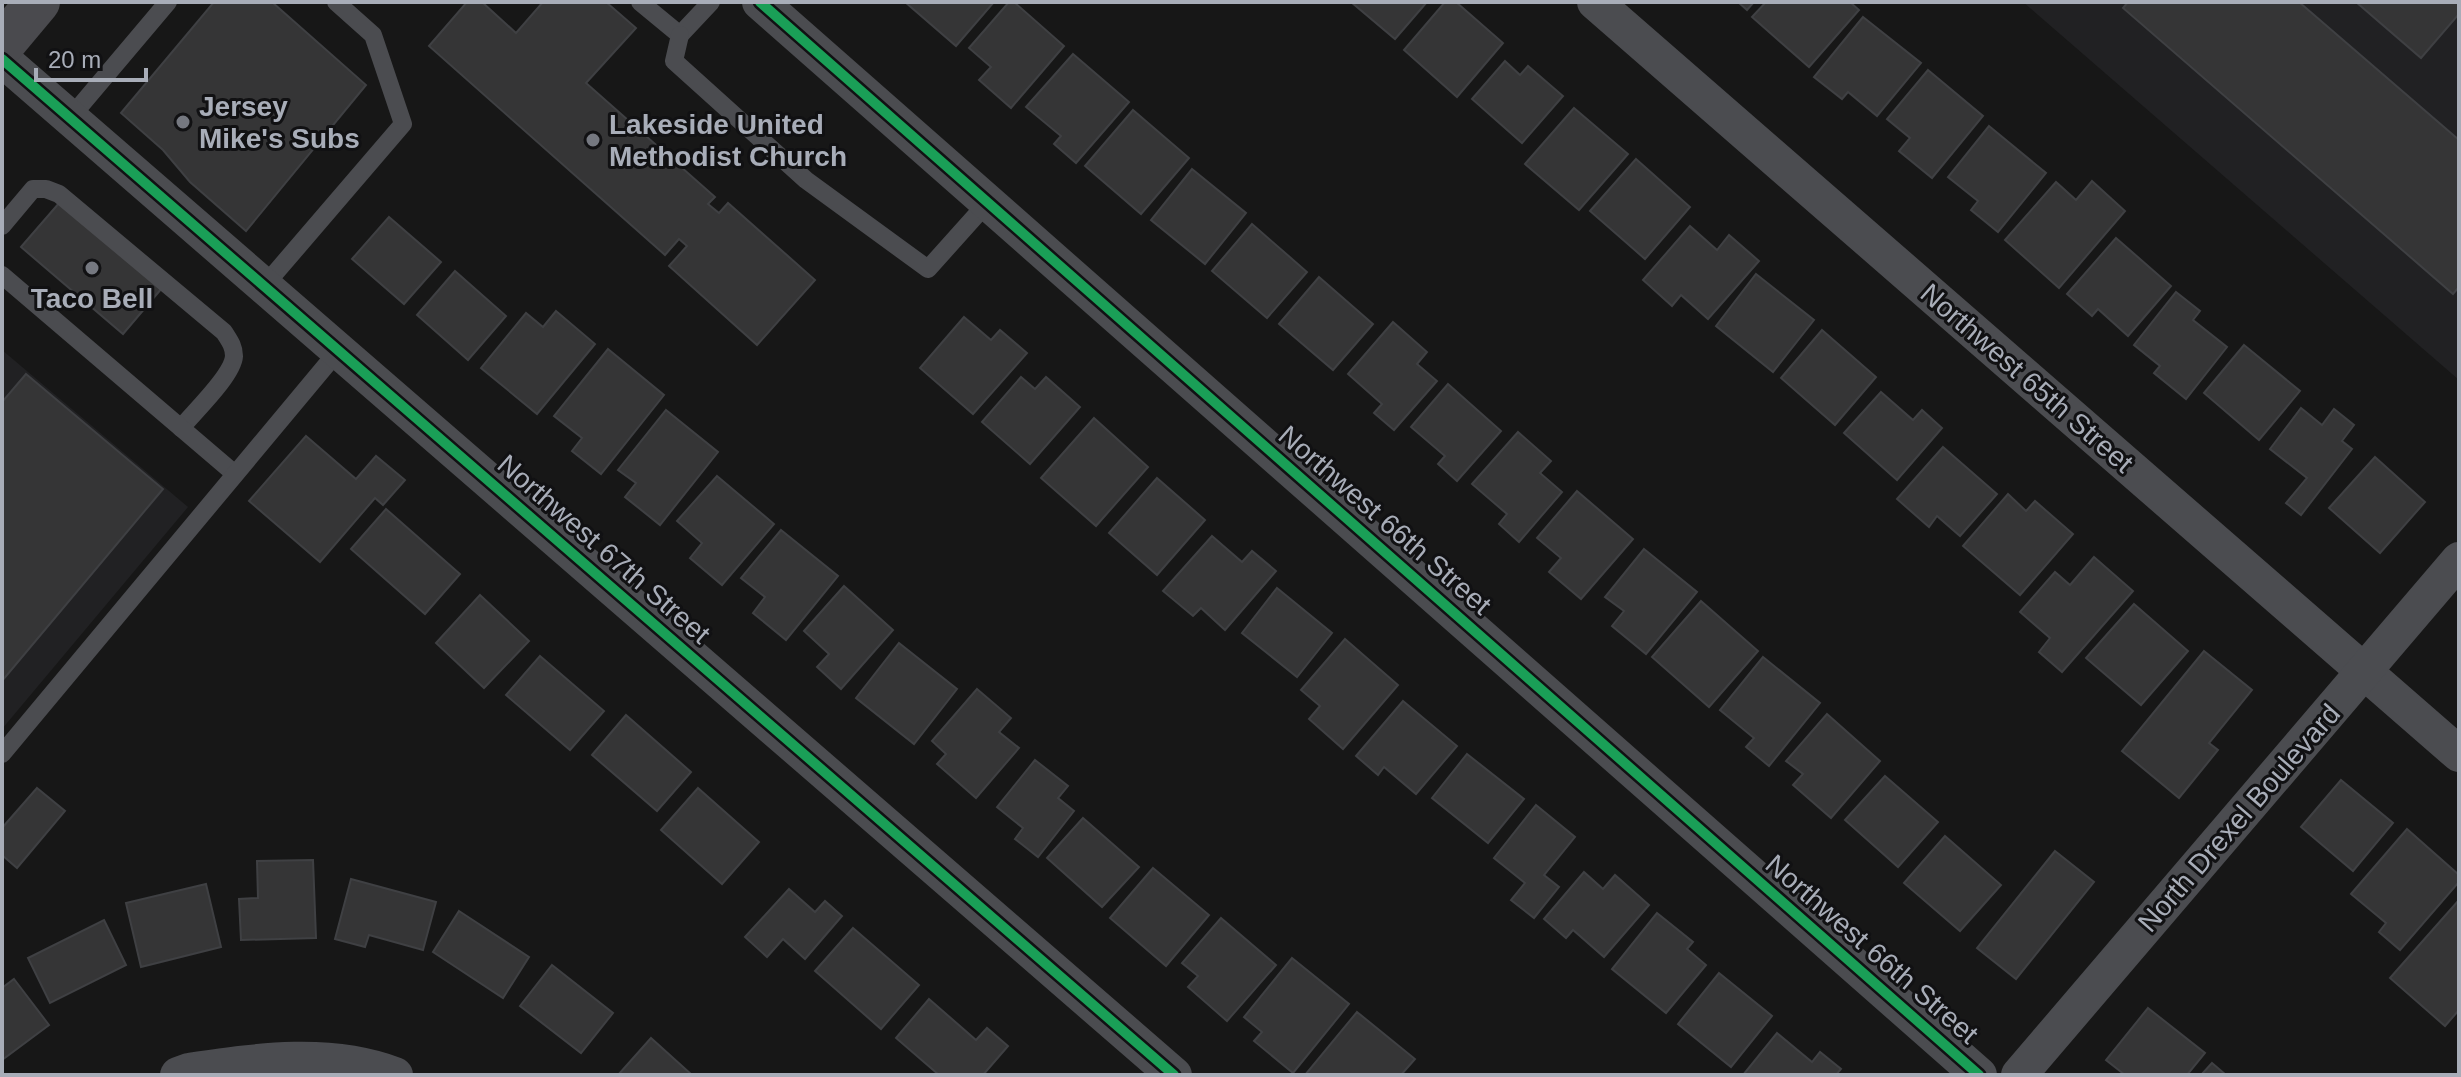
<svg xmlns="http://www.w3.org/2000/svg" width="2461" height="1077" font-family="Arial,sans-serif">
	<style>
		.built { fill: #212123 }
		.building { fill: #353536; stroke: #3f4043; stroke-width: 2 }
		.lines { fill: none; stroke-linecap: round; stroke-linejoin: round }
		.lane { stroke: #4b4c50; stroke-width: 18 }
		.street { stroke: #4b4c50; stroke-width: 36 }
		.secondary { stroke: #4a4a4e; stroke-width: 44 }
		.cycleway-casing { stroke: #111113; stroke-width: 15 }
		.cycleway { stroke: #1a9f57; stroke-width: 10 }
		.poi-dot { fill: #757880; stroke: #111113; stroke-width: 3 }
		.labels { text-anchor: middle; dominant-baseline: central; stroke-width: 6; stroke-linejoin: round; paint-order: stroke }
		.poi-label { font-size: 28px; font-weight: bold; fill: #a8adb8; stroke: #111113; text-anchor: start }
		.street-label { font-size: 28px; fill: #a8adb8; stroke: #111113 }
	</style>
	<rect width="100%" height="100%" fill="#171717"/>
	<g class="built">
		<path d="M2023,2H2459V380Z"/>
		<path d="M2,350L188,507L2,729Z"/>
	</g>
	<g class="building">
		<path d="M214,2H272L366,85L246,231L190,182L163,150L121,113Z"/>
		<path d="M467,2H482L516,33L543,2H606L636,28L586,83L715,197L708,204L719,213L728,203L815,280L757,345L669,266L687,246L679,239L665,255L429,46Z"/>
		<path d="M905,2H994L956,46Z"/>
		<path d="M1009,2H1014L1064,46L1011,108L979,80L991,67L969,48Z"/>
		<path d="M1351,2H1427L1395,39Z"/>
		<path d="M1445,2H1456L1503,43L1457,97L1404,50Z"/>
		<path d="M1738,2H1754L1747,10Z"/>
		<path d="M1766,2H1850L1859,10L1809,67L1752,17Z"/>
		<path d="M2128,2H2299L2459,140V287L2453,294L2123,8Z"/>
		<path d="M2356,2H2459V14L2421,58Z"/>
		<path d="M1863,17L1921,63L1877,116L1848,92L1842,99L1814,77Z"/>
		<path d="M1073,54L1129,102L1076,163L1054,144L1061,136L1026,107Z"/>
		<path d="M1505,61L1520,75L1528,66L1563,96L1522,143L1472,99Z"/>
		<path d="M1928,70L1983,116L1932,178L1899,151L1910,138L1887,119Z"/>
		<path d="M1574,108L1628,154L1579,210L1525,164Z"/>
		<path d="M1133,110L1189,158L1141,214L1085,166Z"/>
		<path d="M1989,126L2046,173L1998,232L1971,210L1978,201L1948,177Z"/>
		<path d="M1636,159L1690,207L1645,259L1590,211Z"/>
		<path d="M1192,169L1246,213L1205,264L1151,220Z"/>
		<path d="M2092,181L2125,211L2059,288L2005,240L2056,182L2076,200Z"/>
		<path d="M60,202L162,288L123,334L21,247Z"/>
		<path d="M389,217L441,262L404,304L352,259Z"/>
		<path d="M1252,224L1307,272L1267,318L1212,271Z"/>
		<path d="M1690,226L1717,250L1729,235L1759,261L1708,319L1681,295L1672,306L1643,280Z"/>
		<path d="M2116,238L2171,286L2128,336L2098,309L2092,316L2067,294Z"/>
		<path d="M455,271L506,316L468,360L417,315Z"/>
		<path d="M1756,274L1814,320L1773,372L1716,326Z"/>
		<path d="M1319,277L1373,324L1333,370L1279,324Z"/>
		<path d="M2176,292L2200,311L2193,320L2227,347L2186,399L2154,373L2160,366L2134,345Z"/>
		<path d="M556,311L595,344L537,414L481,368L526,313L543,327Z"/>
		<path d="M964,317L991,340L1000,330L1027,353L973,414L920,368Z"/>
		<path d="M1393,322L1427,352L1417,364L1437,381L1394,430L1374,413L1382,404L1348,374Z"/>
		<path d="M1822,330L1876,377L1835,425L1781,378Z"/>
		<path d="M2244,345L2300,391L2259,440L2204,393Z"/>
		<path d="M608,349L664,395L601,474L572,451L582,438L554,416Z"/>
		<path d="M26,374L163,489L2,681V402Z"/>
		<path d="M1021,377L1035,389L1046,377L1080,407L1030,464L982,422Z"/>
		<path d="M1448,384L1501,431L1457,481L1438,464L1445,456L1411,427Z"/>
		<path d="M1881,392L1913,420L1922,410L1942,428L1897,480L1844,433Z"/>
		<path d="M2301,408L2322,425L2334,409L2354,425L2342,441L2352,449L2301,515L2286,503L2307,478L2270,449Z"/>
		<path d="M666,410L718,452L660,525L625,497L636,483L618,470Z"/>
		<path d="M1094,418L1148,467L1096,526L1041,478Z"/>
		<path d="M1518,432L1551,461L1540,473L1562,492L1519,542L1499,524L1507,514L1472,484Z"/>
		<path d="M306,436L356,479L376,456L405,480L383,505L375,498L320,562L249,501Z"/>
		<path d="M1943,447L1997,494L1960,536L1937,516L1929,527L1897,499Z"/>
		<path d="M2375,457L2425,502L2380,553L2329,508Z"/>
		<path d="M717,476L774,524L722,585L690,558L702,543L677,521Z"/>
		<path d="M1157,478L1205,520L1157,575L1109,533Z"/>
		<path d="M1577,491L1633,539L1581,599L1549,572L1561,558L1537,538Z"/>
		<path d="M2008,494L2026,511L2035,501L2073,534L2020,595L1963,546Z"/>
		<path d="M386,509L460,574L425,614L351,549Z"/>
		<path d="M781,530L838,576L786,640L753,613L765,597L741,578Z"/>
		<path d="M1212,536L1242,562L1252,551L1276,571L1225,630L1201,608L1193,616L1163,591Z"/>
		<path d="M1644,549L1697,592L1646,654L1612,626L1624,611L1605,597Z"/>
		<path d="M2094,557L2133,591L2062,672L2039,652L2050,638L2020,612L2055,572L2070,585Z"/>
		<path d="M844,586L893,630L841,689L817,667L829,654L804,631Z"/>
		<path d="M1277,588L1332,633L1297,677L1242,633Z"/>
		<path d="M480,595L529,641L484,688L436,643Z"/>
		<path d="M1701,601L1758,651L1709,707L1652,657Z"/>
		<path d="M2134,604L2188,651L2141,705L2086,658Z"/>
		<path d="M1345,639L1398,685L1343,749L1309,719L1320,706L1301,690Z"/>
		<path d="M899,643L957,689L914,744L856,698Z"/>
		<path d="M2204,651L2252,690L2209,743L2218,750L2179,798L2122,751Z"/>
		<path d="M540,656L604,711L570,750L506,695Z"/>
		<path d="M1763,657L1820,703L1769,766L1746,747L1754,738L1720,710Z"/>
		<path d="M977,689L1011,718L999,732L1019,748L976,798L937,764L946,754L932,741Z"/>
		<path d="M1403,701L1457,746L1416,794L1384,767L1378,775L1356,756Z"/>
		<path d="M1827,714L1880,761L1831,818L1793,785L1803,774L1786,761Z"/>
		<path d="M626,715L691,772L657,811L592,755Z"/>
		<path d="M1467,754L1524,799L1488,843L1432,798Z"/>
		<path d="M1035,760L1068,786L1058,798L1074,811L1038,857L1015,839L1023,828L997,807Z"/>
		<path d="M1885,776L1938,822L1898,867L1845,820Z"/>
		<path d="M2341,780L2393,823L2353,871L2301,827Z"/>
		<path d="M37,788L65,811L17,868L2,855V828Z"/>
		<path d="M698,788L759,842L722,884L661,830Z"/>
		<path d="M1536,805L1575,837L1544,875L1559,887L1534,918L1511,900L1525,883L1494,858Z"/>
		<path d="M1083,818L1139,867L1102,907L1047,858Z"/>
		<path d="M2407,829L2459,875V882L2400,950L2379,932L2386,923L2351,894Z"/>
		<path d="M1945,836L2001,885L1960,931L1904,883Z"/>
		<path d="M2055,851L2094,882L2016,979L1977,948Z"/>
		<path d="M313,860L316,938L241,940L239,899L258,898L257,861Z"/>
		<path d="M1153,868L1209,915L1166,966L1110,918Z"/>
		<path d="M1584,872L1603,889L1615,875L1649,905L1604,957L1573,930L1566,938L1544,919Z"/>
		<path d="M351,879L436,902L423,950L369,935L365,947L335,939Z"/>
		<path d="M206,884L221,947L141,967L126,903Z"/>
		<path d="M789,889L815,912L825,901L842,916L805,959L783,939L767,957L745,937Z"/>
		<path d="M2459,900V1010L2445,1026L2390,978Z"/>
		<path d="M459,911L529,957L503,998L433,952Z"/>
		<path d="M1657,913L1693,942L1687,949L1706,965L1666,1013L1612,969Z"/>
		<path d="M1221,918L1276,965L1227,1021L1188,987L1198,976L1182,963Z"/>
		<path d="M104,920L126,965L50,1003L28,958Z"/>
		<path d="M853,928L919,985L881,1029L815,971Z"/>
		<path d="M1292,958L1349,1004L1293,1073L1254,1041L1262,1032L1244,1017Z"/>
		<path d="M552,965L613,1013L581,1053L520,1006Z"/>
		<path d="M1719,973L1772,1016L1731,1067L1678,1024Z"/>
		<path d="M14,979L49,1025L2,1060V988Z"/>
		<path d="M929,999L976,1040L987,1028L1008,1046L983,1075H939L896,1038Z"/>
		<path d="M2148,1008L2205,1053L2187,1075H2125L2106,1060Z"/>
		<path d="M1357,1012L1415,1059L1401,1075H1305Z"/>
		<path d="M1777,1033L1812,1062L1820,1052L1841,1069L1836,1075H1743Z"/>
		<path d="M651,1038L692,1075H618Z"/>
		<path d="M2212,1063L2226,1075H2201Z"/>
	</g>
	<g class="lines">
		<g class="lane">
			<path d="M640,2L680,35L711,2"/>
			<path d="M680,35L674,61L806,180L928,269L988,202"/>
			<path d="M70,118L168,2"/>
			<path d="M2,226L33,189H46L59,194L224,332C229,340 234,346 234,356C233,375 194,412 181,428"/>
			<path d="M2,275L235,474"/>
			<path d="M264,286L403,124L373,35L336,2"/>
			<path d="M2,754L338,351"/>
		</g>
		<g class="street">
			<path d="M760,2L1979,1075"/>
			<path d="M1595,2L2459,754"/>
			<path d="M2,59L1174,1075"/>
			<path d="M178,1075L189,1071C257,1061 329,1050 395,1075"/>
			<path d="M2019,1075L2459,560"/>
		</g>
		<path class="secondary" d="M2,45L38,2"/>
		<defs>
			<g id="cycleway">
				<path d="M760,2L1979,1075"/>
				<path d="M2,59L1174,1075"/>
			</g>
		</defs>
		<use href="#cycleway" class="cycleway-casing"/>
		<use href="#cycleway" class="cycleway"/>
	</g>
	<g class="poi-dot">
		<circle cx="183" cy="122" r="8"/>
		<circle cx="593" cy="140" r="8"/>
		<circle cx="92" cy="268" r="8"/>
	</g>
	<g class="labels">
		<g class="poi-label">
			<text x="199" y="106">Jersey<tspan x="199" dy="32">Mike's Subs</tspan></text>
			<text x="609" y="124">Lakeside United<tspan x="609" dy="32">Methodist Church</tspan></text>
			<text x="92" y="298" text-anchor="middle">Taco Bell</text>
		</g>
		<g class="street-label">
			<text transform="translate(2027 378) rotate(41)">Northwest 65th Street</text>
			<text transform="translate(1385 520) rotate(41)">Northwest 66th Street</text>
			<text transform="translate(604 549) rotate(41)">Northwest 67th Street</text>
			<text transform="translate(2239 818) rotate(-49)">North Drexel Boulevard</text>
			<text transform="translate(1872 949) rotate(41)">Northwest 66th Street</text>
		</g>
	</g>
	<rect width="2461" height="1077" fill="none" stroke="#a8adb8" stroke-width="8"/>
	<path d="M36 68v12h110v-12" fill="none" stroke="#a8adb8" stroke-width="4"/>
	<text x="48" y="68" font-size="24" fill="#a8adb8" stroke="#111113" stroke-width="6" paint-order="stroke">20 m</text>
</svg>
